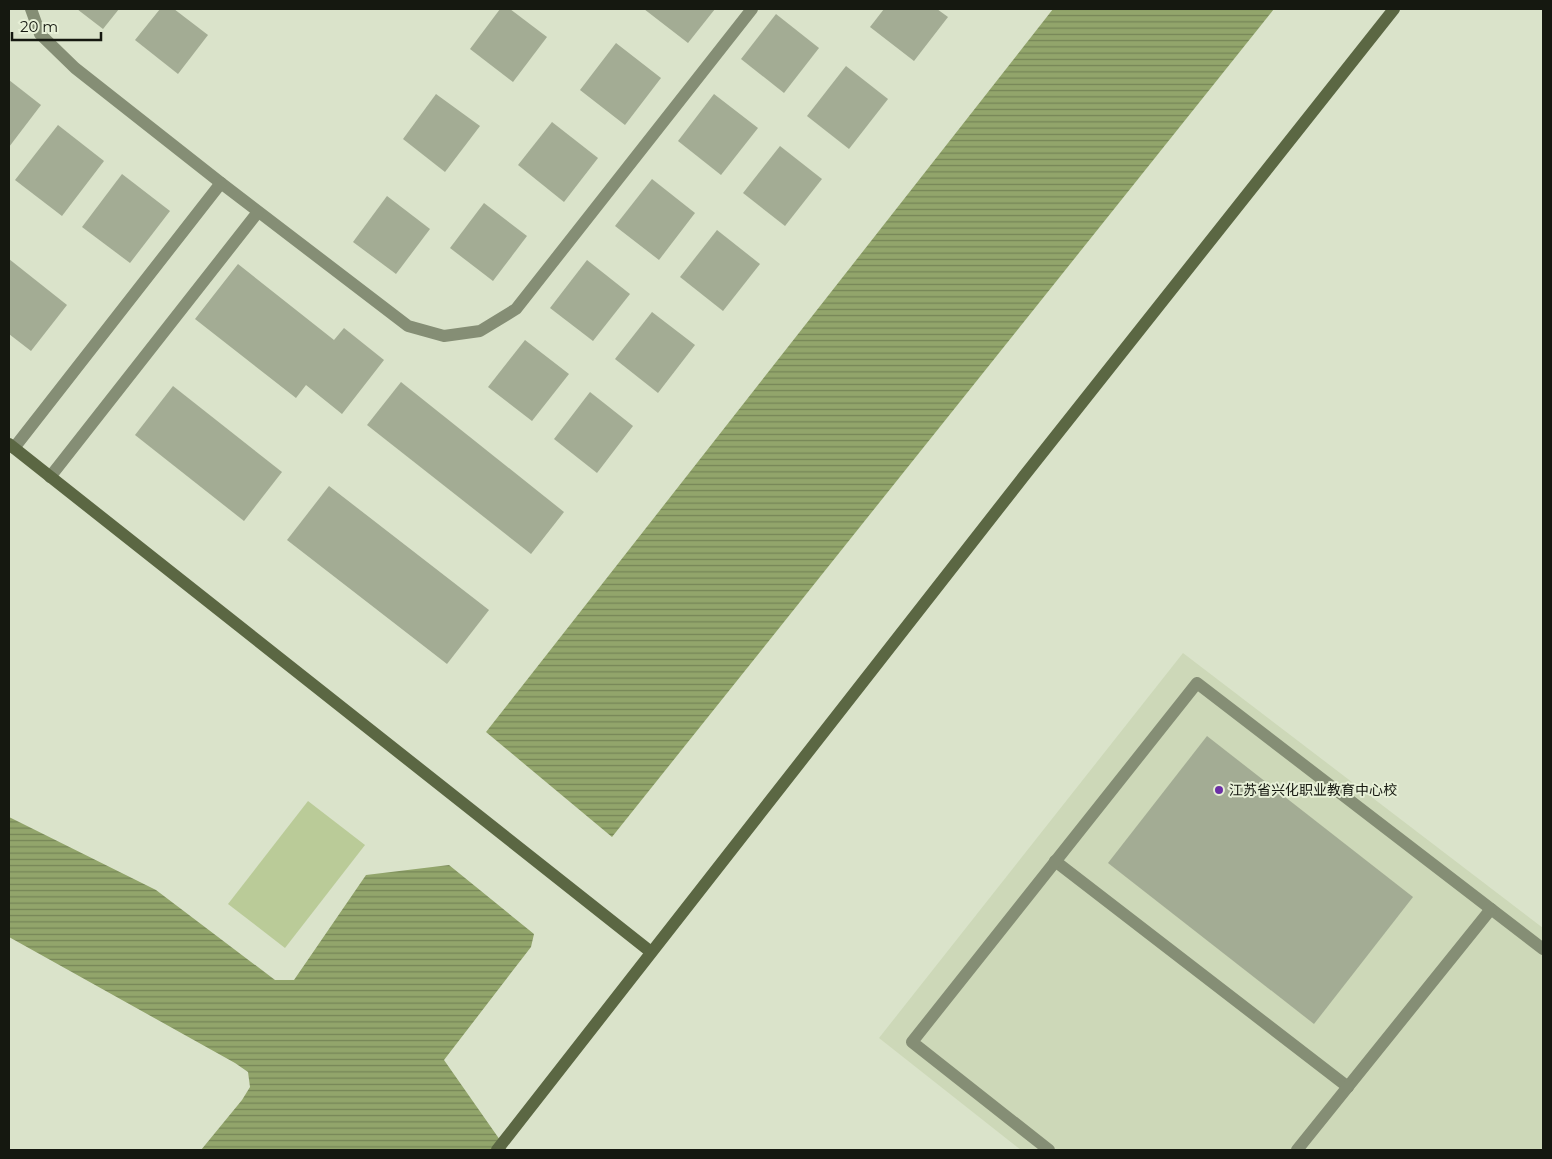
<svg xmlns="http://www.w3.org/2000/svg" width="1552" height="1159" font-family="Montserrat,'Noto Sans SC',sans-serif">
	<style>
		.built { fill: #cdd8b8 }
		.green { fill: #bacb98 }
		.water { fill: url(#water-rules) }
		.building { fill: #a3ac94 }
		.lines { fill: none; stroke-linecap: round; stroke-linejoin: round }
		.lane { stroke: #858e75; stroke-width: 12 }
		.secondary { stroke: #5b6743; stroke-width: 12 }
		.poi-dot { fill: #6c30a6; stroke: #e7f0d7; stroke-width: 2 }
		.labels { text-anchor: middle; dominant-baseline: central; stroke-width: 4; stroke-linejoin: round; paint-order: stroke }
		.poi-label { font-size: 14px; fill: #151810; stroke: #e7f0d7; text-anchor: start }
	</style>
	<defs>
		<pattern id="water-rules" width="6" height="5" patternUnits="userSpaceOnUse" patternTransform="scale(1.25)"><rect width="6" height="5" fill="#92a56b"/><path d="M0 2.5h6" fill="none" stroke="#768557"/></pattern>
	</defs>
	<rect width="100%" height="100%" fill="#dae3ca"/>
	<path class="built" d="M1183,653L1543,928V1150H1021L879,1038Z"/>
	<path class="green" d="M308,801L365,845L285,948L228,904Z"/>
	<g class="water">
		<path d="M1053,9H1274L612,837L486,732Z"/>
		<path d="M9,817L156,890L275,980H294L366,875L449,865L534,934L531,947L444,1060L507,1150H201L242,1100L250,1087L248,1072L235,1063L9,937Z"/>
	</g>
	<g class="building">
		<path d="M77,9H119L103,29Z"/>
		<path d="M160,9H174L208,35L178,74L135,40Z"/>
		<path d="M500,9H510L547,37L513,82L470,49Z"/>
		<path d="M644,9H715L688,43Z"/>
		<path d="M884,9H937L948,17L914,61L870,27Z"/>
		<path d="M776,14L819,48L784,93L741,59Z"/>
		<path d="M616,43L661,78L625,125L580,90Z"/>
		<path d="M846,66L888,99L849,149L807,116Z"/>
		<path d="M9,80L41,105L9,147Z"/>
		<path d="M436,94L480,126L445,172L403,139Z"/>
		<path d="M714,94L758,128L721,175L678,141Z"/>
		<path d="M552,122L598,158L564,202L518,165Z"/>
		<path d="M58,125L104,161L62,216L15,180Z"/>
		<path d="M780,146L822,179L785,226L743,193Z"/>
		<path d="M122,174L170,211L130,263L82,227Z"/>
		<path d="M652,179L695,213L659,260L615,226Z"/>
		<path d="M387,196L430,229L396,274L353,242Z"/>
		<path d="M484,203L527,236L493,281L450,248Z"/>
		<path d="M717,230L760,264L723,311L680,277Z"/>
		<path d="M9,259L67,305L31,351L9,334Z"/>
		<path d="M587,260L630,294L593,341L550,308Z"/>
		<path d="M238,264L334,340L344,328L384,360L342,414L306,385L296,398L195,319Z"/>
		<path d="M652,312L695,345L658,393L615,359Z"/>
		<path d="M525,340L569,374L532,421L488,387Z"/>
		<path d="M401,382L564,512L531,554L367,425Z"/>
		<path d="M173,386L282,472L244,521L135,435Z"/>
		<path d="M590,392L633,426L597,473L554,439Z"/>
		<path d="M329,486L489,610L447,664L287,540Z"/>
		<path d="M1207,736L1413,897L1314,1024L1108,863Z"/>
	</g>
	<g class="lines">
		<g class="lane">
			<path d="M31,9L40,34L75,68L221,183L408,326L444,336L480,331L516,309L752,9"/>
			<path d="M14,448L221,183"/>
			<path d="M50,477L258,212"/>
			<path d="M1055,861L1348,1087"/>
			<path d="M1049,1150L912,1042L1197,683L1543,949"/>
			<path d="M1297,1150L1491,909"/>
		</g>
		<g class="secondary">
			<path d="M9,444L651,952"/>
			<path d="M497,1150L1024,476L1394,9"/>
		</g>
	</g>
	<circle class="poi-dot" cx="1219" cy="790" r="5"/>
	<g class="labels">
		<g class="poi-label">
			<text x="1229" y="790">江苏省兴化职业教育中心校</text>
		</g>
	</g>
	<rect width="1552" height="1159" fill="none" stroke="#151810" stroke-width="20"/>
	<path d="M12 32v8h89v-8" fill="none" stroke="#151810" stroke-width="2.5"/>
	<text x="20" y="32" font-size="15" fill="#151810" stroke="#e7f0d7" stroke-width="4" paint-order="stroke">20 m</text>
</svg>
